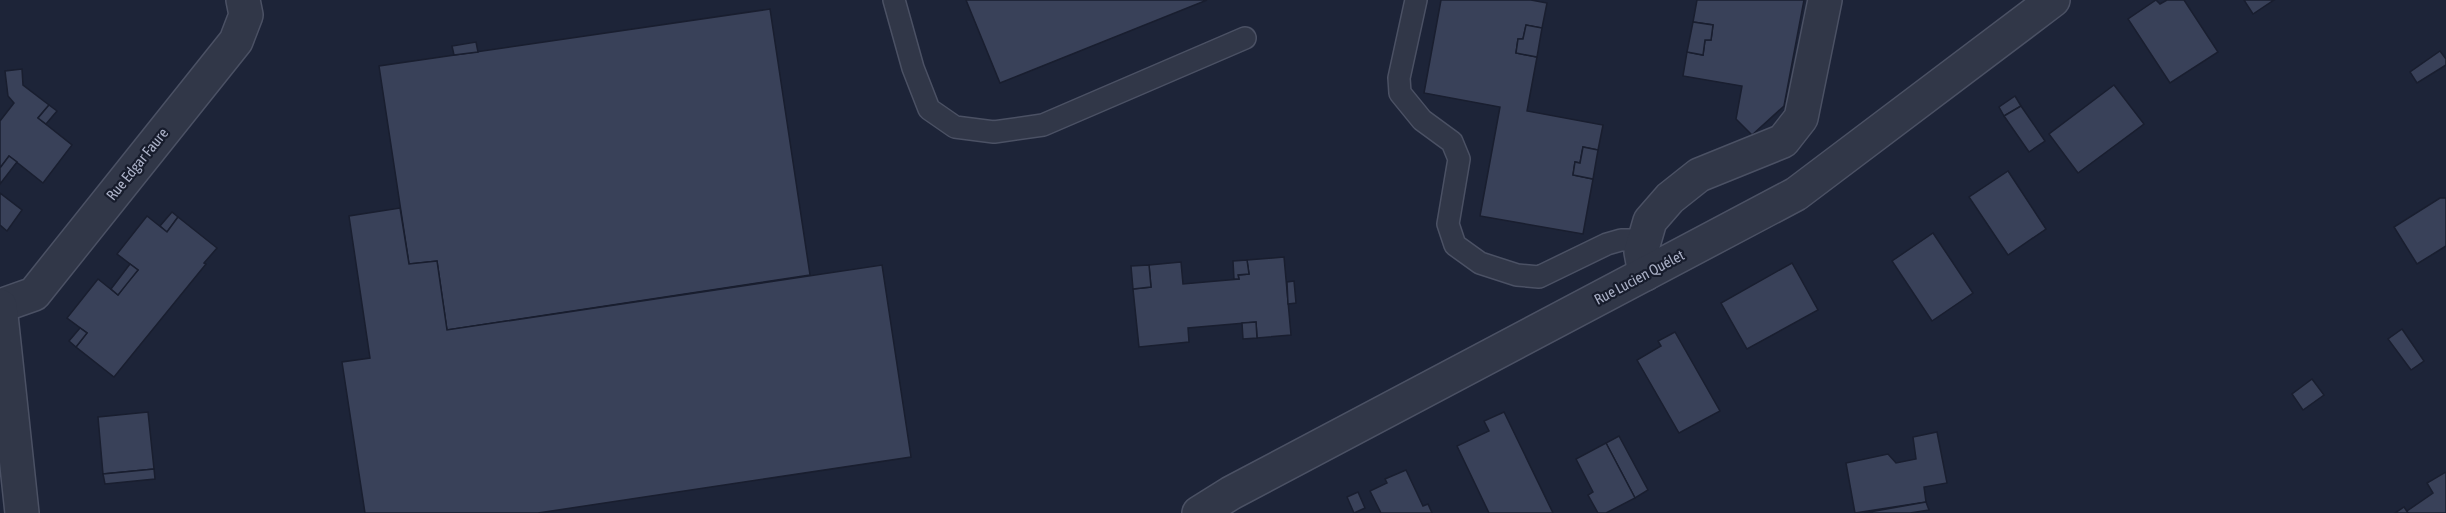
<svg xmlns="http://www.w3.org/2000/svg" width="2446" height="513" font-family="'Asap Condensed',sans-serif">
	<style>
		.building { fill: #394159; stroke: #191e2f; stroke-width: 1.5 }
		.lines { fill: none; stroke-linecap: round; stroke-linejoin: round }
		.lane-casing { stroke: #4b5164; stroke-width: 24 }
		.street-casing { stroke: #4b5164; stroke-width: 36 }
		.lane { stroke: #313748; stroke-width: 21 }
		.street { stroke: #313748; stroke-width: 33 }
		.labels { text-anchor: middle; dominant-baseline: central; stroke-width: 4.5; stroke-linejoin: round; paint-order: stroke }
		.street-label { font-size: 15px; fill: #aab0c6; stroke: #171c2c }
	</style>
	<rect width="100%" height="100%" fill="#1d2438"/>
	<g class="building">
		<path d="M966,0H1207L1000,83Z"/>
		<path d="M1441,0H1531L1547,3L1542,28L1526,25L1523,39H1518L1516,53L1537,57L1527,111L1603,125L1598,150L1583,147L1580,163L1575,162L1573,175L1593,179L1583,234L1480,216L1500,107L1424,93Z"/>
		<path d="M1697,0H1804L1784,106L1752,135L1736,119L1742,86L1683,76L1687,52L1703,55L1705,40H1711L1713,25L1693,22Z"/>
		<path d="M2156,0L2160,4L2167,0H2184L2218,52L2170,83L2128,19Z"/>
		<path d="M2244,0H2274L2253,14Z"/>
		<path d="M770,9L810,275L447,330L437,261L409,264L379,66Z"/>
		<path d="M1693,22L1713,25L1711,40H1705L1703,55L1687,52Z"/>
		<path d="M1526,25L1542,28L1537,57L1516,53L1518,39H1523Z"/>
		<path d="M476,42L478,52L454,55L452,46Z"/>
		<path d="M2440,51L2446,59V65L2417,83L2410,72Z"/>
		<path d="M22,69L23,85L49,105L38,118L72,145L43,183L9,156L0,168V121L14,103L8,96L5,71Z"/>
		<path d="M2114,85L2144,124L2078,173L2049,134Z"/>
		<path d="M2015,96L2021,106L2004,116L1999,107Z"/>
		<path d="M49,105L57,111L46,124L38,118Z"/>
		<path d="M2021,106L2045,141L2029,152L2004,116Z"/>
		<path d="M1583,147L1598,150L1593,179L1573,175L1575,162L1580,163Z"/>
		<path d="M9,156L17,162L0,184V168Z"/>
		<path d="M2008,171L2046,229L2008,255L1969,197Z"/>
		<path d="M0,193L22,210L7,231L0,225Z"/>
		<path d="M2440,198H2446V246L2417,264L2394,227Z"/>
		<path d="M400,208L409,264L437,261L447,330L882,265L911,457L538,513H365L342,362L370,358L349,216Z"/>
		<path d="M172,212L178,217L167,232L160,226Z"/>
		<path d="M147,216L167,232L178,217L217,248L204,263L206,264L114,377L76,347L87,333L67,318L98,279L118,295L127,283L138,270L117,254Z"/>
		<path d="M1933,233L1973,293L1932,321L1892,261Z"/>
		<path d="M1284,257L1291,335L1257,338L1256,322L1188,328L1189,342L1139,347L1133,289L1151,287L1149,265L1181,262L1183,284L1239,279L1238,275L1249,274L1247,260Z"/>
		<path d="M1247,260L1249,274L1238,275L1239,279H1234L1233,261Z"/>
		<path d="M1792,263L1818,310L1747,349L1721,303Z"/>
		<path d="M130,264L138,270L118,295L111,289Z"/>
		<path d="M1149,265L1151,287L1133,289L1131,266Z"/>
		<path d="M1294,281L1296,303L1288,304L1287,282Z"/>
		<path d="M1256,322L1257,338L1243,339L1242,323Z"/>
		<path d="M80,328L87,333L76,347L69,341Z"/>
		<path d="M2402,329L2424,361L2411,370L2388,339Z"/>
		<path d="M1675,332L1720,411L1679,433L1637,360L1661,346L1658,341Z"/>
		<path d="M2312,379L2324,395L2303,410L2292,394Z"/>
		<path d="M148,412L154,469L103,474L98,417Z"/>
		<path d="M1504,412L1553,513H1489L1457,446L1489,431L1484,421Z"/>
		<path d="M1937,432L1947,483L1924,487L1926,502L1855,513L1846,463L1888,454L1896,463L1916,459L1913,437Z"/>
		<path d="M1619,436L1648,490L1635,498L1606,443Z"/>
		<path d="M1606,443L1635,498L1606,513H1598L1588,495L1593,492L1576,459Z"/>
		<path d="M154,469L155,479L105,484L103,474Z"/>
		<path d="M1406,470L1423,506L1428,504L1432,513H1381L1370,491L1387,483L1385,479Z"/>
		<path d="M2446,472V513H2408L2407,511L2433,493L2427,483Z"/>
		<path d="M1358,492L1365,508L1354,513L1347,497Z"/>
		<path d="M1926,502L1929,510L1910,513H1864Z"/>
		<path d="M2404,507L2408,513H2395Z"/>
	</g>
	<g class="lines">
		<defs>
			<g id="lane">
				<path d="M894,0L913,68L929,109L955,127L994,132L1043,125L1245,38"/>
				<path d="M1416,0L1399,78L1400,93L1422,120L1452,142L1459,159L1448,224L1455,245L1480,263L1517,275L1539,277L1607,244L1621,240H1644"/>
			</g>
			<g id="street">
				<path d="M1645,274L1641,252L1650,221L1670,198L1699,175L1783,141L1801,118L1825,0"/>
				<path d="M0,306L34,294L236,41L246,15L243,0"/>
				<path d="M0,306L22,513"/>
				<path d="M1199,513L1231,493L1796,194L2053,0"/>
			</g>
		</defs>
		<use href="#lane" class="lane-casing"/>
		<use href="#street" class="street-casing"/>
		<use href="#lane" class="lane"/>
		<use href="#street" class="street"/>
	</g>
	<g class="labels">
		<g class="street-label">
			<text transform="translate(137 164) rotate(-51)">Rue Edgar Faure</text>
			<text transform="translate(1639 277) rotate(-28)">Rue Lucien Quélet</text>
		</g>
	</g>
</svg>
